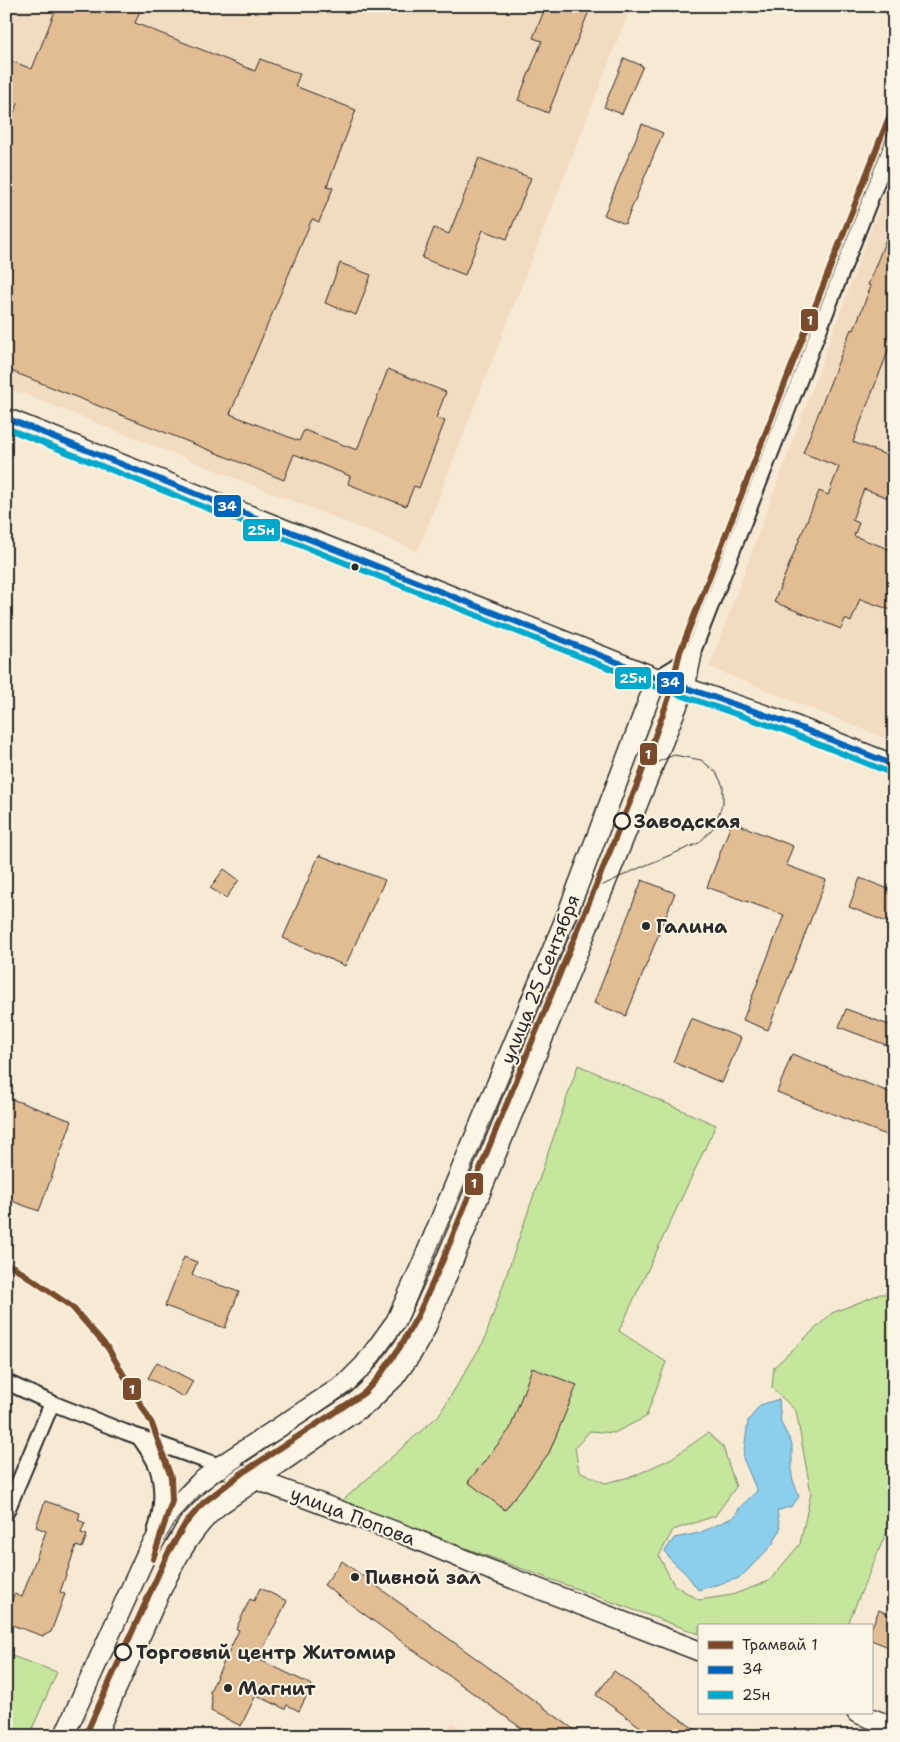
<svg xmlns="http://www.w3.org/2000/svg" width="900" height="1742" font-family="'Shantell Sans',sans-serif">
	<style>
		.built { fill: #f1dcc1 }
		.green { fill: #c6e59d; stroke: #788864 }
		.water { fill: #8bcfed; stroke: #658d9f }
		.building { fill: #e2bc93; stroke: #2b2b2b }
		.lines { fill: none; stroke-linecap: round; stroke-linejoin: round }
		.street-casing { stroke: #2b2b2b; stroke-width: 18 }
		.secondary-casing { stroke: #2b2b2b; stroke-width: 22 }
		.street { stroke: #fcf5e5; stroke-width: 14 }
		.secondary { stroke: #fcf5e5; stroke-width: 19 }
		.tram { stroke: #2b2b2b; stroke-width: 1 }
		.bus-1-casing { stroke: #fcf5e5; stroke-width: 10 }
		.bus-2-casing { stroke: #fcf5e5; stroke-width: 10 }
		.bus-1 { stroke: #0065bd; stroke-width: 6 }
		.bus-2 { stroke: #00a9ce; stroke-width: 6 }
		.tram-1-casing { stroke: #fcf5e5; stroke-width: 10 }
		.tram-1 { stroke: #7a4b2a; stroke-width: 6 }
		.bus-dot { fill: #2b2b2b; stroke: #fcf5e5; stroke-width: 2 }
		.stop-dot { fill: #fcf5e5; stroke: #2b2b2b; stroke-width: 2.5 }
		.labels { text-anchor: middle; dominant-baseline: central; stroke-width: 4; stroke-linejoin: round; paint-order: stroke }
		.stop-label { font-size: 19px; font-weight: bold; fill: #2b2b2b; stroke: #fcf5e5; text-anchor: start }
		.poi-label { font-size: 19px; font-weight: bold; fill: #2b2b2b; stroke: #fcf5e5; text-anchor: start }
		.street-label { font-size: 19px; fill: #2b2b2b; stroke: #fcf5e5 }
		.line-badge { stroke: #fcf5e5; stroke-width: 2 }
		.badge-label { font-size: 14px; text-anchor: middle; font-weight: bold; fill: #fff }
	</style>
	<rect width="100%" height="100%" fill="#f7ead5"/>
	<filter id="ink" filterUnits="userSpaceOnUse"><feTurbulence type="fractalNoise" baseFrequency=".02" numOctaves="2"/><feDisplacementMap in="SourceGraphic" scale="10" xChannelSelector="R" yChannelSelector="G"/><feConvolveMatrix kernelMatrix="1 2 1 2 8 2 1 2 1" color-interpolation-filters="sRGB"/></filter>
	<g filter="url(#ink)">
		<g class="built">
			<path d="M6,6H631L418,551L6,387Z"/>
			<path d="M894,167V742L709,667Z"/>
			<path d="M452,1722L473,1736H444Z"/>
		</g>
		<g class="green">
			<path d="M578,1065L716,1125L619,1331L666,1362L646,1417L614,1433L590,1431L575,1448L579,1471L605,1483L634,1476L672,1458L708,1433L723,1447L736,1487L715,1516L673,1530L659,1556L674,1585L699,1600L732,1595L769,1581L800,1544L811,1493L796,1411L772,1388L774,1367L832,1313L880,1294H894V1514L847,1626H699V1634L341,1502L439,1415L484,1341Z"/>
			<path d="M6,1654L57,1672L29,1736H6Z"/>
		</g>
		<path class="water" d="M779,1399L781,1423L792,1444V1477L799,1497L792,1506L777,1511L780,1529L773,1544L740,1578L698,1590L687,1575L669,1558L665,1551L674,1538L699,1533L734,1517L740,1507L757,1491L743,1458L748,1421L760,1405Z"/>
		<g class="building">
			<path d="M57,6H142L135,23L255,71L260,59L300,74L295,86L356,110L327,186L333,188L319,222L312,219L230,414L299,441L304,430L357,450L388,369L446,392L436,418L445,421L419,488L414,486L406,506L348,484L350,476L294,454L284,480L6,369V132L18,103L6,98V59L32,69Z"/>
			<path d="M546,6H591L548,113L518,100L542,41L533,38Z"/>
			<path d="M624,58L643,66L622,114L604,107Z"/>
			<path d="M642,124L663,133L625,224L604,215Z"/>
			<path d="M479,158L531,178L507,239L483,230L465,275L422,258L434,228L449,234Z"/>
			<path d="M893,221L894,336L853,442L894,458V500L864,489L852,520L859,523L854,536L894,551V611L860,599L851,622L845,619L841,629L774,602L819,491L828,495L839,467L803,453L851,329L854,330L871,286L868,285Z"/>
			<path d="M340,263L371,275L356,315L325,303Z"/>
			<path d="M732,822L793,846L786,865L826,880L768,1030L743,1020L784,915L707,887Z"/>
			<path d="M319,855L385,880L345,966L283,938Z"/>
			<path d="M224,869L239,880L226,898L210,888Z"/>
			<path d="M860,878L894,891V925L849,907Z"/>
			<path d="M642,880L675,893L626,1016L594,1003Z"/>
			<path d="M846,1009L894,1027V1034L889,1046L839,1027Z"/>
			<path d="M691,1018L741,1038L722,1083L673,1062Z"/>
			<path d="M792,1054L894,1094V1138L777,1092Z"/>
			<path d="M6,1097L72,1121L39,1211L6,1199Z"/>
			<path d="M184,1257L197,1262L192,1275L239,1292L225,1328L165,1306Z"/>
			<path d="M157,1362L193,1381L184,1397L148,1378Z"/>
			<path d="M532,1368L577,1385L549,1453L505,1510L468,1482L510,1429Z"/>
			<path d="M45,1501L80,1513L78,1520L85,1523L81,1533L87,1535L82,1548L76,1546L60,1592L65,1594L51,1632L43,1636L6,1623V1609L9,1610L14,1594L22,1597L46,1531L36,1527Z"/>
			<path d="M342,1561L583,1736H532L324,1585Z"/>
			<path d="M260,1588L287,1601L258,1659L312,1685L299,1711L287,1705L285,1709L256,1695L241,1726L211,1711L212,1701L210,1691L239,1630L236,1629L250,1599L254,1601Z"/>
			<path d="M879,1610L894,1617V1649L871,1640V1629Z"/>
			<path d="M614,1671L704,1736H653L596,1695Z"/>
		</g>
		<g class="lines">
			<defs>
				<g id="street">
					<path d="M657,678L675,667L692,654L894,139"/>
					<path d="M6,1382L52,1403L125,1432L220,1466"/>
					<path d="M139,1437C145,1446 153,1456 157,1467C164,1488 162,1512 155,1532"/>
					<path d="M6,1513L52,1403"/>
				</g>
				<g id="secondary">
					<path d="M6,418L657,678L786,722L894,765"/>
					<path d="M220,1466L410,1537L475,1564L699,1651"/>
					<path d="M857,1713L894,1727"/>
					<path d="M64,1736L145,1557L172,1511L199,1483L220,1466L345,1384L364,1365L396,1321L421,1266L568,912L657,678"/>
					<path d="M96,1736C111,1700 127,1665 143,1630C163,1586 181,1538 218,1506L369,1402L394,1378L412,1353L425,1330L685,687L692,654"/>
				</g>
			</defs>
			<use href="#street" class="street-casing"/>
			<use href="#secondary" class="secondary-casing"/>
			<use href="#street" class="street"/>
			<use href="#secondary" class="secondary"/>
			<path class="tram" d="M154,1557L177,1519L201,1493L357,1387C377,1369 392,1347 406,1324L586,893L637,869L699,843L713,828L723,803V786L716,772L701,760L674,755L651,765L639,780"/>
			<defs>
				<path id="bus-1" d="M6,418L657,678L786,722L894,765"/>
				<path id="bus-2" d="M6,428L654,686L783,730L891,773"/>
			</defs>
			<use href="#bus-1" class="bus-1-casing"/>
			<use href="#bus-2" class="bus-2-casing"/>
			<use href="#bus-1" class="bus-1"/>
			<use href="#bus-2" class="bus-2"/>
			<defs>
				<g id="tram-1">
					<path d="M6,1264L14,1267L72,1307L108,1348L152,1424L171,1477L172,1501L153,1559"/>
					<path d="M85,1736L168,1553L185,1524L203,1503L242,1473L364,1393L378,1378L400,1347L418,1315L442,1262L639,780L669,697L680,652L894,104"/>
				</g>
			</defs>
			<use href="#tram-1" class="tram-1-casing"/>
			<use href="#tram-1" class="tram-1"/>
		</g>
	</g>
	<g class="bus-dot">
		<circle cx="355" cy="567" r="4.5"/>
		<circle cx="646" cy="926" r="5"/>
		<circle cx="355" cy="1577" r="5"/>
		<circle cx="228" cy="1688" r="5"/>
	</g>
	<g class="stop-dot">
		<circle cx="622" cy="821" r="8"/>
		<circle cx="123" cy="1652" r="8"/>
	</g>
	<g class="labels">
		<g class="stop-label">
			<text x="634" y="821">Заводская</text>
			<text x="136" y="1652">Торговый центр Житомир</text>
		</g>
		<g class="poi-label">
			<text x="656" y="926">Галина</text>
			<text x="365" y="1577">Пивной зал</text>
			<text x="238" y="1688">Магнит</text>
		</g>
		<g class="street-label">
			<text transform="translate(540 979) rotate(-68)">улица 25 Сентября</text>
			<text transform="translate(353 1516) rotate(21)">улица Попова</text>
		</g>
	</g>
	<g class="line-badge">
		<rect x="800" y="308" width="19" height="24" rx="5" fill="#7a4b2a"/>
		<rect x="213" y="494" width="29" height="24" rx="5" fill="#0065bd"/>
		<rect x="242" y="518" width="39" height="24" rx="5" fill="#00a9ce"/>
		<rect x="614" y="666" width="38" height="24" rx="5" fill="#00a9ce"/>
		<rect x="656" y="671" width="29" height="24" rx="5" fill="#0065bd"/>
		<rect x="639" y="742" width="19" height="24" rx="5" fill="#7a4b2a"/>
		<rect x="464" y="1172" width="20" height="24" rx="5" fill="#7a4b2a"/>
		<rect x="122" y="1377" width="20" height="24" rx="5" fill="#7a4b2a"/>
	</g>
	<g class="badge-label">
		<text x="810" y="325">1</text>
		<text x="227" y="511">34</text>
		<text x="261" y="535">25н</text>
		<text x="633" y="683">25н</text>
		<text x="670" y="687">34</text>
		<text x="648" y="759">1</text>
		<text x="474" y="1188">1</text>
		<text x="132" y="1394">1</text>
	</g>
	<rect width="900" height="1742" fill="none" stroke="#fcf5e5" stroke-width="25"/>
	<rect x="12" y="12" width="875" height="1717" fill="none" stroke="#2b2b2b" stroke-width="2" filter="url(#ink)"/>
	<rect x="698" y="1624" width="175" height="90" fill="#fcf5e5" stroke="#a8a49b"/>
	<rect x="708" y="1641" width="25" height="8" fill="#7a4b2a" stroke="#a8a49b"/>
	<text x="742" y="1650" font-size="15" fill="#2b2b2b">Трамвай 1</text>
	<rect x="708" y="1666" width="25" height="8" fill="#0065bd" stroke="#a8a49b"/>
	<text x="742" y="1674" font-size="15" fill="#2b2b2b">34</text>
	<rect x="708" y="1691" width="25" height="8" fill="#00a9ce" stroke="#a8a49b"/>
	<text x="742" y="1700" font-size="15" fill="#2b2b2b">25н</text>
</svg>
